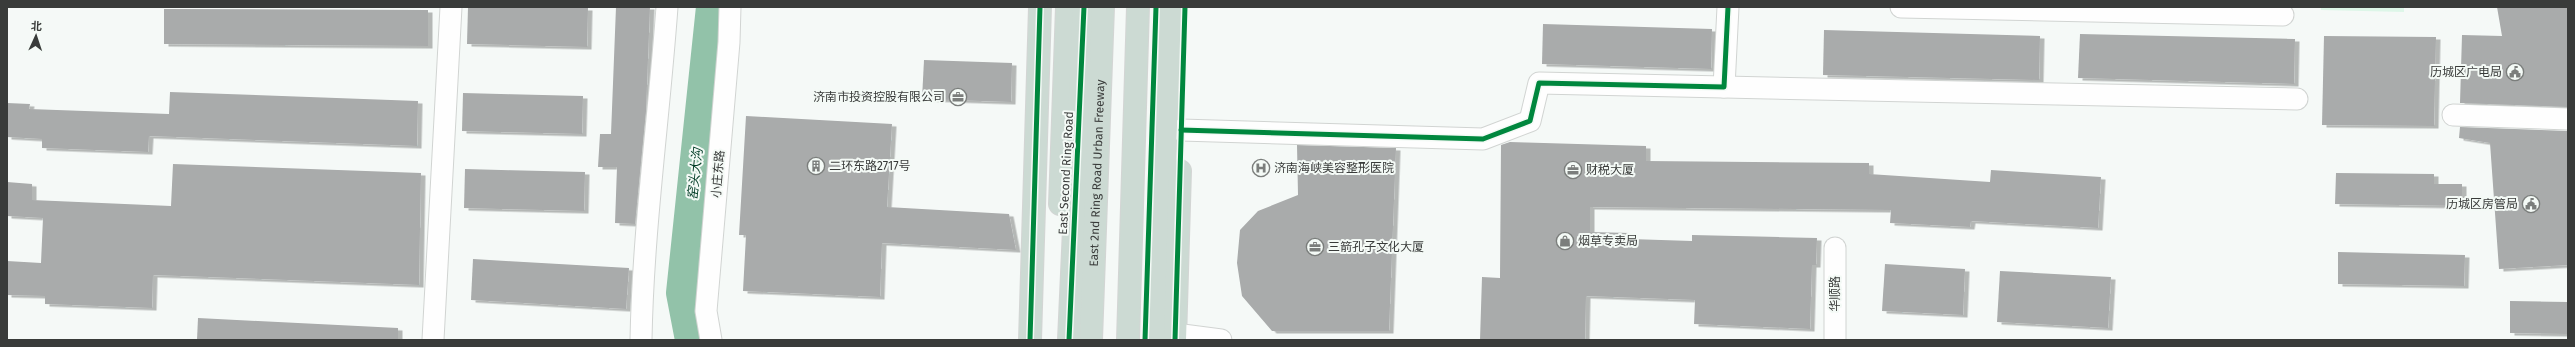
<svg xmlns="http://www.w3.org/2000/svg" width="2575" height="347" font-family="'Fira Sans','Noto Sans SC',sans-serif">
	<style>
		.green { fill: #ddf6e8 }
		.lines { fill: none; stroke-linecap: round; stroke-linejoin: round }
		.river { stroke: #92c2a9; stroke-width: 32 }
		.building { fill: #a9abab; filter: url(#shadow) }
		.minor-casing { stroke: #d1d4d2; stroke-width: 23 }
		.highway-casing { stroke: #d3d5d4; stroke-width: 24 }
		.minor { stroke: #fefefe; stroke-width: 21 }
		.highway { stroke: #ccdad3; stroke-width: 22 }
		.cycleway-casing { stroke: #f4faf6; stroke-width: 8 }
		.cycleway { stroke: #00873e; stroke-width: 5 }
		.labels { text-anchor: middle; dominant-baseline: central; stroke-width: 4; stroke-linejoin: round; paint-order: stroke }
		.poi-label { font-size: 12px; fill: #393b3a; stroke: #f4faf6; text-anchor: start }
		.street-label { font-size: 12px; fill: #393b3a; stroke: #f4faf6 }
		.water-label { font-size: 13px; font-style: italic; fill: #023d26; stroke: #f4faf6 }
	</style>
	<defs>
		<filter id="shadow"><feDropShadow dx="4.5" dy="2.5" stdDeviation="0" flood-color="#0004"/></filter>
	</defs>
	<rect width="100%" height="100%" fill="#f5f9f7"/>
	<path class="green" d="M2321,7H2404V12L2321,10Z"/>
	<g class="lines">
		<path class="river" d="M691,340L682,293L712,7"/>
	</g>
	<g class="building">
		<path d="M468,7L588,8L587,47L467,44Z"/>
		<path d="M616,7H650L646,111L635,224L615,223L617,167H598L600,134H611Z"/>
		<path d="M2497,7H2568V107L2460,103L2462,35L2502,36Z"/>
		<path d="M164,9L428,10V46L164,44Z"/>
		<path d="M1543,24L1712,29L1711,69L1542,64Z"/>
		<path d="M1824,30L2040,36L2039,80L1823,75Z"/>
		<path d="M2080,34L2295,39L2294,84L2078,78Z"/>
		<path d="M2324,36L2436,37L2434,126L2322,125Z"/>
		<path d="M924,60L1012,63L1011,102L922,99Z"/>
		<path d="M170,92L418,101L417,146L149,136L148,152L42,148V139L7,137V103L30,104L29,109L169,114Z"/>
		<path d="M463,93L583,96L582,134L462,131Z"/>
		<path d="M746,116L892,124L887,207L1009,214L1016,250L882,243L880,297L743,291L746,235H739Z"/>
		<path d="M2460,127L2568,131V265L2499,269L2490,143L2459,138Z"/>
		<path d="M1510,142L1646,146V161L1869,163V174L1990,182L1991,170L2101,177L2098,228L1971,221L1970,227L1890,223L1891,210L1590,207V232L1630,233V239L1692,241V235L1817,238L1816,265H1812L1810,329L1694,324L1695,300L1586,296L1585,340H1480L1482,277L1500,278L1501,145Z"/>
		<path d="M1297,145L1396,148L1389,331H1272L1242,296L1237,263L1240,230L1258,211L1298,195Z"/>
		<path d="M173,164L421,173L419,285L153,275L152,308L45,304V296L7,295V261L41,263L43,218L7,216V182L32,184V200L171,206Z"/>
		<path d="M465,169L585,172L584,211L464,208Z"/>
		<path d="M2336,173L2434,174V184H2462V206L2335,204Z"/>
		<path d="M2338,252L2465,255L2464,286L2338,284Z"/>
		<path d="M473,259L629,268L626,309L471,300Z"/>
		<path d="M1885,264L1965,269L1963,315L1882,311Z"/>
		<path d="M2000,271L2111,277L2108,328L1997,322Z"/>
		<path d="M2510,301L2568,302V334L2510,333Z"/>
		<path d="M198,318L398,328V340H197Z"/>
	</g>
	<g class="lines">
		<defs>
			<g id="minor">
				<path d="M1901,7L2283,15"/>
				<path d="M1724,87L2297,99"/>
				<path d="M2453,115L2568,119"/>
				<path d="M1181,130L1483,139L1530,121L1539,83L1724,87L1728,7"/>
				<path d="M1175,334L1221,340"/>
				<path d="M433,340L451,7"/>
				<path d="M641,340C643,229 659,118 667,7"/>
				<path d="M711,340L706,311L729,42L730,7"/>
				<path d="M1835,340V248"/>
			</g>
			<g id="highway">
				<path d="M1060,204L1067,7"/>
				<path d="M1030,340L1040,7"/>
				<path d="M1069,340L1084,7"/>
				<path id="s1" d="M1091,340L1103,7"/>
				<path d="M1128,340L1138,7"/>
				<path d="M1157,340L1171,7"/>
				<path d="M1175,340L1180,171"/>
			</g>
		</defs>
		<use href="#minor" class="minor-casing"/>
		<use href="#highway" class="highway-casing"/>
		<use href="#minor" class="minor"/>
		<use href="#highway" class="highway"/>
		<defs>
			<g id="cycleway">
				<path d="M1181,130L1483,139L1530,121L1539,83L1724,87L1728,7"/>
				<path d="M1030,340L1040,7"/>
				<path d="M1069,340L1084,7"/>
				<path d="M1145,340L1156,7"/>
				<path d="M1175,340L1185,7"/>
			</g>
		</defs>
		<use href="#cycleway" class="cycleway-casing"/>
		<use href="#cycleway" class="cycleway"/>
	</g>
	<defs>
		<symbol id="civic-ring" viewBox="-11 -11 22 22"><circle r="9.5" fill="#f4faf6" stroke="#7b7e7c" stroke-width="1.5"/><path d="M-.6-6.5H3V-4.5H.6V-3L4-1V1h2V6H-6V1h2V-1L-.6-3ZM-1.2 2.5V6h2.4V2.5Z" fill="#7b7e7c"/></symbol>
		<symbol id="office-ring" viewBox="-11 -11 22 22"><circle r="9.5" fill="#f4faf6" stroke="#7b7e7c" stroke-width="1.5"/><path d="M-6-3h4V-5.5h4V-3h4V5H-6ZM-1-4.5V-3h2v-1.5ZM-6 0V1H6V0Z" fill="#7b7e7c"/></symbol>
		<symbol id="building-ring" viewBox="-11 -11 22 22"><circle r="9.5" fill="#f4faf6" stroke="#7b7e7c" stroke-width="1.5"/><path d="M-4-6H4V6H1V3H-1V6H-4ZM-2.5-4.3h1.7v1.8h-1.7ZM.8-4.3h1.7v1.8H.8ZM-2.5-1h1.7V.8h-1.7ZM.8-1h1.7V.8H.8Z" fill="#7b7e7c"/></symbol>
		<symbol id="hospital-ring" viewBox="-11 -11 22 22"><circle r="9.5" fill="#f4faf6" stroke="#7b7e7c" stroke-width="1.5"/><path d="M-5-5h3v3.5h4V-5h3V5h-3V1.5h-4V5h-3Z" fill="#7b7e7c"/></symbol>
		<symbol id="shop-ring" viewBox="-11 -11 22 22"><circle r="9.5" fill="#f4faf6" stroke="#7b7e7c" stroke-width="1.5"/><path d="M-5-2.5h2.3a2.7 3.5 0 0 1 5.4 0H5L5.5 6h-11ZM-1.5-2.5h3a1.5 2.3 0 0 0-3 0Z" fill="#7b7e7c"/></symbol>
	</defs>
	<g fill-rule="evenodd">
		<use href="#civic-ring" x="2505" y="62" width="20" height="20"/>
		<use href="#office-ring" x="948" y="87" width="20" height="20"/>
		<use href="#building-ring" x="806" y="156" width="20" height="20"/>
		<use href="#hospital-ring" x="1251" y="158" width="20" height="20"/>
		<use href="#office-ring" x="1563" y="160" width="20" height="20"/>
		<use href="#civic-ring" x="2521" y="194" width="20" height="20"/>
		<use href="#shop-ring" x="1555" y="231" width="20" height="20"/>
		<use href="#office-ring" x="1305" y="237" width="20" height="20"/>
	</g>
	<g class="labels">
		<g class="poi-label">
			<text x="2502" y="72" text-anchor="end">历城区广电局</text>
			<text x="945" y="97" text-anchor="end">济南市投资控股有限公司</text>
			<text x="829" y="166">二环东路2717号</text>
			<text x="1274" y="168">济南海峡美容整形医院</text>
			<text x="1586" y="170">财税大厦</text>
			<text x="2518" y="204" text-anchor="end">历城区房管局</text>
			<text x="1578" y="241">烟草专卖局</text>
			<text x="1328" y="247">三箭孔子文化大厦</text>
		</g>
		<g class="street-label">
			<text transform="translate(1066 173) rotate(-87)">East Second Ring Road</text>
			<text transform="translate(718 174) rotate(-85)">小庄东路</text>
			<text stroke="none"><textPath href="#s1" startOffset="167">East 2nd Ring Road Urban Freeway</textPath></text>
			<text transform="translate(1835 294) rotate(-90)">华顺路</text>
		</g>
		<g class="water-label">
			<text transform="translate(695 174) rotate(-84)">窑头大沟</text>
		</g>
	</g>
	<rect width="2575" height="347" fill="none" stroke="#393b3a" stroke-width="16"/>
	<g transform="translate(36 36) rotate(3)" stroke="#f4faf6" stroke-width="3" paint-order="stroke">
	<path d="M0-3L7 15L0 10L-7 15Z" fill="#393b3a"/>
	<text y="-6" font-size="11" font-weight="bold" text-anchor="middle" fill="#393b3a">北</text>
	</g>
</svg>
